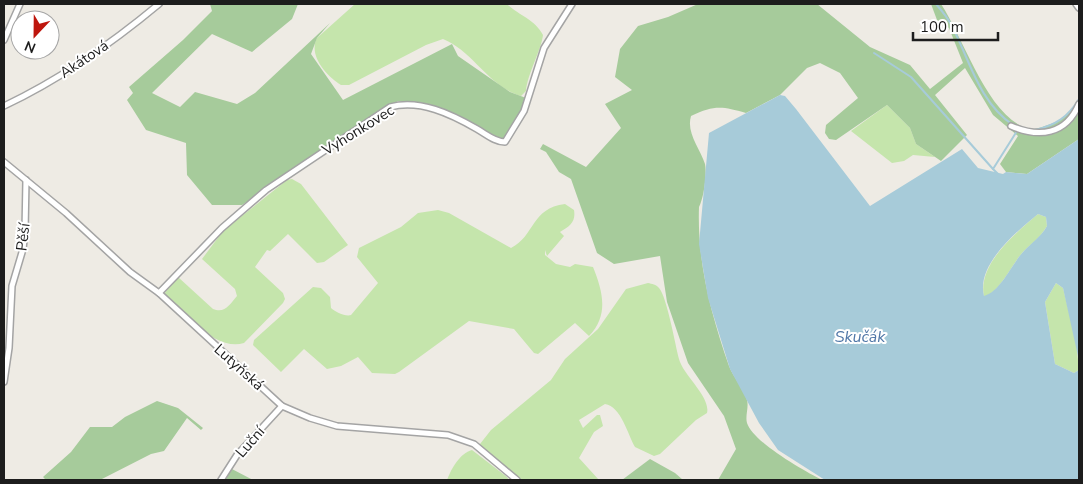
<svg xmlns="http://www.w3.org/2000/svg" width="1083" height="484" font-family="'Nunito Sans',sans-serif">
	<style>
		.grass { fill: #c5e5ac }
		.forest { fill: #a6cb9b }
		.water { fill: #a7cbd9; fill-rule: evenodd }
		.lines { fill: none; stroke-linecap: round; stroke-linejoin: round }
		.stream { stroke: #a7cbd9; stroke-width: 2 }
		.street-casing { stroke: #a4a4a4; stroke-width: 8 }
		.street { stroke: #fff; stroke-width: 5 }
		.labels { text-anchor: middle; dominant-baseline: central; stroke-width: 4; stroke-linejoin: round; paint-order: stroke }
		.street-label { font-size: 15px; fill: #1d1d1d; stroke: #fff }
		.water-label { font-size: 16px; font-style: italic; fill: #5077a7; stroke: #fff }
	</style>
	<rect width="100%" height="100%" fill="#eeebe4"/>
	<g class="grass">
		<path d="M355,4H507C518,15 535,19 543,35C541,51 527,75 526,91L521,96C489,87 473,51 443,39L426,45L349,85H341C326,76 308,55 317,38Z"/>
		<path d="M887,105L910,128L916,144L935,157L913,155L904,161L892,163L851,131Z"/>
		<path d="M292,179L301,184L348,245L324,262L317,263L288,234L270,251L267,250L255,267L283,293L285,299L283,303L244,343C215,352 184,312 164,294L178,277L213,309C225,314 230,304 237,296L235,289L202,259L223,231L287,180Z"/>
		<path d="M565,204L574,210C576,222 570,226 560,232L564,236L547,256L545,250V255L556,264L570,267L575,264L593,267C603,292 609,315 589,336L575,323L538,354L534,353L514,329L469,321L399,372L395,374L372,373L358,357L341,366L327,369L304,349L281,372L253,345L254,340L313,287L321,288L330,297L331,308C335,312 346,317 351,315L378,283L357,257L359,248L401,227L418,213L438,210L449,213L511,248C535,236 531,208 565,204Z"/>
		<path d="M1038,214L1046,217L1047,226C1039,239 1033,242 1023,252C1011,265 1001,291 984,297C977,264 1016,233 1038,214Z"/>
		<path d="M648,283C652,284 656,284 659,288C667,297 675,344 679,359C683,375 711,397 707,413L696,420L660,454L654,456L635,447C628,435 621,406 605,404L579,420L583,428L597,415H600L603,426L594,432L579,458L599,480H522L481,447L480,444L491,430L551,380L565,359L598,329L626,289Z"/>
		<path d="M1056,283L1063,288L1076,341L1079,370L1074,373L1055,364L1045,302Z"/>
		<path d="M472,450L507,477L509,480H447C451,469 460,453 472,450Z"/>
	</g>
	<g class="forest">
		<path d="M210,4H298L292,19L252,52L212,34L152,93L180,107L195,92L237,104L255,93L330,23L317,38L311,54L343,100L452,44L458,56L510,92L526,98L518,117L505,140L502,141C468,121 437,106 398,101L242,205H212L187,175L186,143L146,130L127,100L133,93L129,87L183,40L212,11Z"/>
		<path d="M698,4H817L870,47L910,65L930,89L963,63L949,28L937,20L931,4H941C964,39 985,109 1023,127C1030,131 1037,129 1045,126C1062,121 1071,113 1079,99V139L1027,174L1006,172L1000,164L1018,136L993,115L965,68L935,95L967,135L941,161L916,144L910,128L887,105L836,140L829,139L825,133L826,125L858,98L840,73L820,63L807,68L780,95L746,113C722,106 714,105 691,116C686,133 700,148 705,164C707,174 704,197 699,207C697,262 711,314 729,366C734,378 743,388 747,400C749,407 745,416 747,423C753,442 804,471 822,480H718L736,449L724,416L688,363L667,302L660,256L614,264L597,253L571,179L559,172L546,152L540,149L543,144L586,167L621,128L605,104L632,90L615,77L620,49L638,26L668,17Z"/>
		<path d="M157,401L178,408L203,428L201,430L187,418L164,451L151,454L100,480H46L43,477L71,452L90,427H112L125,417Z"/>
		<path d="M650,459L675,473L683,480H622Z"/>
		<path d="M230,468L253,480H222Z"/>
	</g>
	<path class="water" d="M780,95L785,96L796,109L870,206L962,149L978,168L1003,174L1006,172L1027,174L1079,139V361L1063,288L1056,283L1045,302L1055,364L1074,373L1079,370V480H825L778,450L759,423L730,369L708,298L699,244L709,133ZM1038,214L1046,217L1047,226C1040,238 1032,242 1023,252C1011,265 1001,291 984,296C976,265 1016,232 1038,214Z"/>
	<g class="lines">
		<g class="stream">
			<path d="M936,4C942,11 948,18 952,26C970,61 979,102 1013,125"/>
			<path d="M874,53L911,77L993,169"/>
			<path d="M1035,130C1056,125 1068,117 1079,99"/>
			<path d="M998,174L993,169L1017,131"/>
		</g>
		<defs>
			<g id="street">
				<path d="M1076,4L1079,8"/>
				<path d="M4,40L20,4"/>
				<path d="M4,106C61,79 111,44 159,4"/>
				<path d="M1011,126C1039,138 1066,135 1079,104"/>
				<path d="M4,162L66,213L130,272L159,293L282,406L310,418L337,426L448,435L474,444L517,480"/>
				<path d="M159,293L222,228L266,190L390,107C420,99 451,114 477,129C486,134 495,142 505,142L524,111L544,48L572,4"/>
				<path d="M4,382L9,348L12,286L23,249L25,231L26,180"/>
				<path d="M221,480L237,455L282,406"/>
			</g>
		</defs>
		<use href="#street" class="street-casing"/>
		<use href="#street" class="street"/>
	</g>
	<g class="labels">
		<g class="street-label">
			<text transform="translate(84 59) rotate(-34)">Akátová</text>
			<text transform="translate(358 130) rotate(-32)">Vyhonkovec</text>
			<text transform="translate(23 237) rotate(-83)">Pěší</text>
			<text transform="translate(239 367) rotate(42)">Lutyňská</text>
			<text transform="translate(250 442) rotate(-49)">Luční</text>
		</g>
		<g class="water-label">
			<text x="860" y="337">Skučák</text>
		</g>
	</g>
	<rect width="1083" height="484" fill="none" stroke="#1d1d1d" stroke-width="10"/>
	<g transform="translate(35 35) rotate(202)"><circle r="24" fill="#ffffff" stroke="#a5a5a5"/>
	<path d="M0-4L9 19L0 12L-9 19Z" fill="#be160d"/>
	<text y="-8" font-size="14" font-weight="bold" text-anchor="middle" fill="#1d1d1d">N</text>
	</g>
	<path d="M913 32v8h85v-8" fill="none" stroke="#1d1d1d" stroke-width="2.5"/>
	<text x="920" y="32" font-size="15" fill="#1d1d1d" stroke="#ffffff" stroke-width="4" paint-order="stroke">100 m</text>
</svg>
